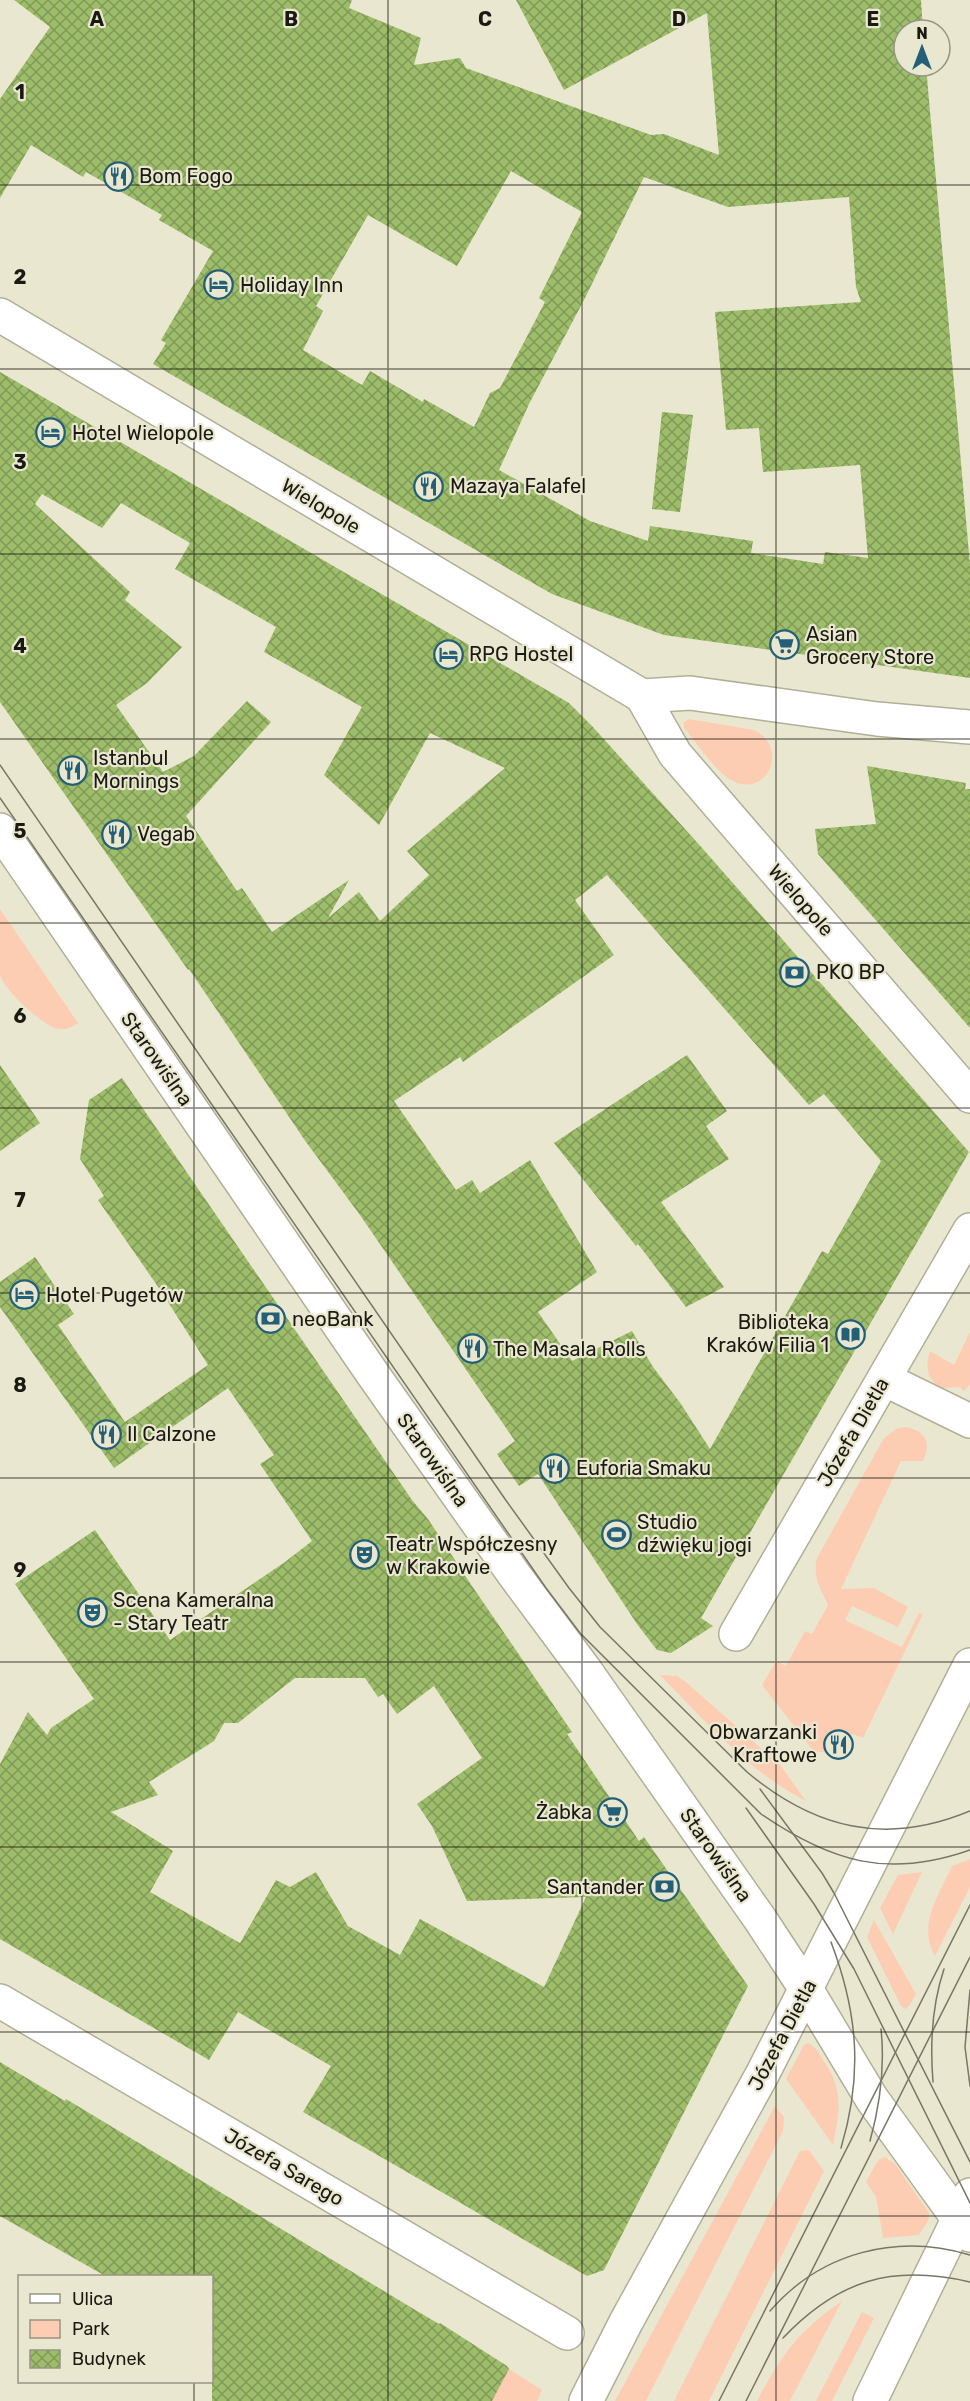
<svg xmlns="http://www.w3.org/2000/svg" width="970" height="2401" font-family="Rubik,sans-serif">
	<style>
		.green { fill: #fdcdb3 }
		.building { fill: url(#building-cross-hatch); fill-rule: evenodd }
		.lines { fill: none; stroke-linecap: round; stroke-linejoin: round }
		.minor-casing { stroke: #b2af98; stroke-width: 36 }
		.minor { stroke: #fff; stroke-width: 33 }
		.tram { stroke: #777667; stroke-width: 1.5 }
		.grid { fill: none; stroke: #1b1a12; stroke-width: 1.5; stroke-opacity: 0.55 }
		.labels { text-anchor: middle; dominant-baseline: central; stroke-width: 4.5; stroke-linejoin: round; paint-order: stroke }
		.poi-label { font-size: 20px; fill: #1b1a12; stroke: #eae7d0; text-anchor: start }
		.street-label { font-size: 20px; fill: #1b1a12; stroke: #eae7d0 }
		.grid-label { font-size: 20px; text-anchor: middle; font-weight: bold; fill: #1b1a12; stroke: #eae7d0; stroke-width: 4.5; stroke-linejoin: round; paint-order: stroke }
	</style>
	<defs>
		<pattern id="building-cross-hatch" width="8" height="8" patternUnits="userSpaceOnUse" patternTransform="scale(1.5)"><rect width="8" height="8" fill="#9ebd6b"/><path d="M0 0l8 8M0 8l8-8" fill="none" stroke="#809957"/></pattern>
	</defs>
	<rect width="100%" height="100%" fill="#eae7d0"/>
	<g class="green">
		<path d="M689,719L754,730C791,748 766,800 731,780C715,771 697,743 684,728V722Z"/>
		<path d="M0,909L78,1023C71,1029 62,1031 52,1027C38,1020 4,990 0,975C0,963 0,924 0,909Z"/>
		<path d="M970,1332V1385L963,1391L960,1387L939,1388C927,1378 925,1366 930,1351L954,1365Z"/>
		<path d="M905,1427C925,1430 932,1442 923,1461H901L841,1589L874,1588L908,1607L898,1627L852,1606L845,1620L902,1647L919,1613L923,1614L863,1738L853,1734L827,1739L828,1752H814L762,1685L776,1661L786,1666L805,1631L812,1634L828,1605C821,1589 812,1577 817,1558L884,1438L896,1429Z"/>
		<path d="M660,1675L677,1676L686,1682L781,1766L806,1801C749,1772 704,1720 660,1675Z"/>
		<path d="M970,1859V1887L935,1956C917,1924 939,1895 952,1866Z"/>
		<path d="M922,1872L893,1934L880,1908L898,1875Z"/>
		<path d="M874,1920L916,1994L909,2006L905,2009L901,2006L867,1937Z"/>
		<path d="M808,2043C815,2046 819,2053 823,2060C844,2090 840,2110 833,2145L786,2079L804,2045Z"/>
		<path d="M775,2106L784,2117L783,2131L646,2401H615Z"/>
		<path d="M809,2150L824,2171L709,2401H674L800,2151Z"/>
		<path d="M885,2157L895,2164L929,2213L928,2221L919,2235L883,2238L876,2197L866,2182L878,2160Z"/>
		<path d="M842,2301L790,2401H757C782,2354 798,2331 842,2301Z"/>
		<path d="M862,2312L874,2318L832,2401H816Z"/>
		<path d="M509,2369L542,2390L537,2401H489Z"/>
	</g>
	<g class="building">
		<path d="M14,0H352L349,8L421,38L414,65L460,58L466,68L651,135L664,134L719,155L707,13L564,90L516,0H921L923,30H904V66H926L970,565V678L664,635L552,594L153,364L166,343L161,340L213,251L159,220L162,215L86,172L83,177L31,145L0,198V99L50,27ZM511,171L582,212L539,298L545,302L500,388L490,393L474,427L424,399L423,402L370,371L362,385L303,350L323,311L316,306L368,215L457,266ZM644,177L728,207L849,197L856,287L861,302L715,312L726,430L759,428L763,472L860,465L868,558L825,552L823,564L751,553L753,541L650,526L648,541L590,521L499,470L529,404L585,298Z"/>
		<path d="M0,372L569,703L592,726L703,849L969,1152L701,1618L713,1626L671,1653L657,1650L637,1624L538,1474L519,1486L497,1454L515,1441L360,1215L306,1142L189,969L188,970L0,702ZM42,494L102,528L121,503L190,543L175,569L276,627L264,652L362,707L324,775L379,825L430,733L505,768L407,851L429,875L380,921L359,892L328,918L349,880L272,932L242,888L237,891L186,816L271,722L247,701L194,756L163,772L116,705L147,683L182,647L125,600L130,592L35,504ZM607,875L809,1105L824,1094L881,1161L828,1254L822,1251L710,1449L681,1404L653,1367L632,1331L572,1361L538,1312L597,1272L530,1160L480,1193L472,1180L456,1190L394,1101L460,1057L463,1062L614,955L575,900Z"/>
		<path d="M662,412L693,415L680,512L652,509Z"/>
		<path d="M867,766L966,783L965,789H970V1028L818,854L815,829L876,824Z"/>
		<path d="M687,1055L727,1111L706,1126L729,1159L661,1202L724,1287L686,1307L638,1244L636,1246L554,1143Z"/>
		<path d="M0,1065L40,1123L0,1151Z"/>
		<path d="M122,1078L412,1500L428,1519L470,1583L572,1732L567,1734L639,1841L644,1837L748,1986L604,2270L587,2276L303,2112L331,2066L238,2012L209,2060L0,1939V1764L28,1712L47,1735L51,1728L94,1699L15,1584L95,1530L170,1640L285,1562L312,1541L260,1464L274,1455L228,1388L114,1468L0,1307V1282L35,1257L74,1314L58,1325L125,1422L208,1365L161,1291L98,1200L104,1196L80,1159L89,1100ZM295,1678H365L378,1697L383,1694L397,1714L434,1686L482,1758L417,1804L432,1826L467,1901L586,1897L544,1987L420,1919L400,1955L348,1926L316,1872L290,1887L276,1880L240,1943L150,1892L173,1851L111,1812L158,1795L149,1782L214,1741L224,1723H238Z"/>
		<path d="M0,2062L65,2101L66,2099L412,2308L439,2324L440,2323L507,2366L509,2369L492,2401H212V2277H107L0,2216Z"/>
	</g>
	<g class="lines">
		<defs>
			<g id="minor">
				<path d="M0,315L642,696L675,754L970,1096"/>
				<path d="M642,696L690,693L877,719L970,727"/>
				<path d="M0,830L372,1373L513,1573L585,1670L760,1919L806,1989L872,2099L970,2235"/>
				<path d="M884,1379L970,1421"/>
				<path d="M736,1634L970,1230"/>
				<path d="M0,2001L567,2333"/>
				<path d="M586,2401L626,2322L763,2073L970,1665"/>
				<path d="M870,2401L970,2195"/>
			</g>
		</defs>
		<use href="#minor" class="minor-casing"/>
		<use href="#minor" class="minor"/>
		<g class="tram">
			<path d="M0,765L505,1499L569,1588L600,1627L747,1772C815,1829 886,1846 970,1811"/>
			<path d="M0,798L546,1588L580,1633L761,1814C831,1862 888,1879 970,1850"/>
			<path d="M760,1789L822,1873L834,1893L970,2162"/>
			<path d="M746,1808L814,1904L854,1969L970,2203"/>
			<path d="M831,1942C858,2013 863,2075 841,2148"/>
			<path d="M970,1990L965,2047L970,2086"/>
			<path d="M933,2082C930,2045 932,2005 944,1969"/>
			<path d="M870,2141C880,2105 885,2067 881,2029"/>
			<path d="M770,2311C821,2252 897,2233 970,2255"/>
			<path d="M783,2338C838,2280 892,2264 970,2282"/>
			<path d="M719,2401L970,1905"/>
			<path d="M746,2401L970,1957"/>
		</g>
	</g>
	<path class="grid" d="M194,0V2276M388,0V2401M582,0V2401M776,0V2401M0,185H970M0,369H970M0,554H970M0,739H970M0,923H970M0,1108H970M0,1293H970M0,1478H970M0,1662H970M0,1847H970M0,2032H970M0,2216H970M194,2382V2401"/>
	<defs>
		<symbol id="restaurant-ring" viewBox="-11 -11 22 22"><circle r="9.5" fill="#eae7d0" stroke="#235f77" stroke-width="1.5"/><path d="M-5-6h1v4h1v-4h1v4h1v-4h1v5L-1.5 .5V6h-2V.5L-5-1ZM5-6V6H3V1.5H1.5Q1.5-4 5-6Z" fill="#235f77"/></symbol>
		<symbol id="hotel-ring" viewBox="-11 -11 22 22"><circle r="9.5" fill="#eae7d0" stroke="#235f77" stroke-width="1.5"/><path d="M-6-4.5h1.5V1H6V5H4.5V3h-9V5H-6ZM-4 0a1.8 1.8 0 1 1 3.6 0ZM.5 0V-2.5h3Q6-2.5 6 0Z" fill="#235f77"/></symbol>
		<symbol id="supermarket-ring" viewBox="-11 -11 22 22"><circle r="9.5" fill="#eae7d0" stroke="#235f77" stroke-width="1.5"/><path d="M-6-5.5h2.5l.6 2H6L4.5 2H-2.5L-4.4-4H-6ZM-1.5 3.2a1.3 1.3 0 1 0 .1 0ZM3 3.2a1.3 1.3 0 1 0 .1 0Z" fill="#235f77"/></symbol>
		<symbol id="bank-ring" viewBox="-11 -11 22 22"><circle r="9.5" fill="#eae7d0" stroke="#235f77" stroke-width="1.5"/><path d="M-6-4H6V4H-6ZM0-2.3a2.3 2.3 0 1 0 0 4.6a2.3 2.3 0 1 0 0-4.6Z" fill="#235f77"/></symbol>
		<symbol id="library-ring" viewBox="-11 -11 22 22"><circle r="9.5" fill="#eae7d0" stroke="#235f77" stroke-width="1.5"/><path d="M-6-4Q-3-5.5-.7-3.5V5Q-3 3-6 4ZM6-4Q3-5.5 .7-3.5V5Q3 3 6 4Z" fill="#235f77"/></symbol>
		<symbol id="stadium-ring" viewBox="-11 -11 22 22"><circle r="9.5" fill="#eae7d0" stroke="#235f77" stroke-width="1.5"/><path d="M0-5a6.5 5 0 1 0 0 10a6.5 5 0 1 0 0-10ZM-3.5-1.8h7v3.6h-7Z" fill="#235f77"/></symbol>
		<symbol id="theatre-ring" viewBox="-11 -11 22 22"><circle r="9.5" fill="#eae7d0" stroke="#235f77" stroke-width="1.5"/><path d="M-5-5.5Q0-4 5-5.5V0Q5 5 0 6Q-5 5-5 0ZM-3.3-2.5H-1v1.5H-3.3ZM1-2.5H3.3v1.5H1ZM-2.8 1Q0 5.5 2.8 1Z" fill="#235f77"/></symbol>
	</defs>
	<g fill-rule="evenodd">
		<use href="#restaurant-ring" x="102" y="160" width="33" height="33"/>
		<use href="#hotel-ring" x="202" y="268" width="33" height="33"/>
		<use href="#hotel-ring" x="34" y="416" width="33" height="33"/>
		<use href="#restaurant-ring" x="412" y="470" width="33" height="33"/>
		<use href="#supermarket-ring" x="768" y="628" width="33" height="33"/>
		<use href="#hotel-ring" x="432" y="638" width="33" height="33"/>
		<use href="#restaurant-ring" x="56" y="754" width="33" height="33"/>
		<use href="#restaurant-ring" x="100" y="818" width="33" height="33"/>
		<use href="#bank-ring" x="778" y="956" width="33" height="33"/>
		<use href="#hotel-ring" x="8" y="1278" width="33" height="33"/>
		<use href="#bank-ring" x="254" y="1302" width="33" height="33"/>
		<use href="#library-ring" x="834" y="1318" width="33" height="33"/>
		<use href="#restaurant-ring" x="456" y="1332" width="33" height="33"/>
		<use href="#restaurant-ring" x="90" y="1418" width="33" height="33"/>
		<use href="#restaurant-ring" x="538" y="1452" width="33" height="33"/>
		<use href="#stadium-ring" x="600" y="1518" width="33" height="33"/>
		<use href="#theatre-ring" x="348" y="1538" width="33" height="33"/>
		<use href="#theatre-ring" x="76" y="1596" width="33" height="33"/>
		<use href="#restaurant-ring" x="822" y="1728" width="33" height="33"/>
		<use href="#supermarket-ring" x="596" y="1796" width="33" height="33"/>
		<use href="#bank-ring" x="648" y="1870" width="33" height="33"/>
	</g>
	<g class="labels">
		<g class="poi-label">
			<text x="139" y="176">Bom Fogo</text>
			<text x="240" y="285">Holiday Inn</text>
			<text x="72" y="433">Hotel Wielopole</text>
			<text x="450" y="486">Mazaya Falafel</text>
			<text x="806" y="634">Asian<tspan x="806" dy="23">Grocery Store</tspan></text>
			<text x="469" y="654">RPG Hostel</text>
			<text x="93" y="758">Istanbul<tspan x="93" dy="23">Mornings</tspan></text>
			<text x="137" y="834">Vegab</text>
			<text x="816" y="972">PKO BP</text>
			<text x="46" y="1295">Hotel Pugetów</text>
			<text x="292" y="1319">neoBank</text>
			<text x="829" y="1322" text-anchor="end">Biblioteka<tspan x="829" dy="23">Kraków Filia 1</tspan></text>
			<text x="493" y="1349">The Masala Rolls</text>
			<text x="127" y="1434">Il Calzone</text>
			<text x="576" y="1468">Euforia Smaku</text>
			<text x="637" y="1522">Studio<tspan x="637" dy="23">dźwięku jogi</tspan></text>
			<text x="386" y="1544">Teatr Współczesny<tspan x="386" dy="23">w Krakowie</tspan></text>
			<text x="113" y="1600">Scena Kameralna<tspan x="113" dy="23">- Stary Teatr</tspan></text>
			<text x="817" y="1732" text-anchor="end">Obwarzanki<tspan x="817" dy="23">Kraftowe</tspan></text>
			<text x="592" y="1812" text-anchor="end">Żabka</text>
			<text x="644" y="1887" text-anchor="end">Santander</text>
		</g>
		<g class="street-label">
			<text transform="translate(321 506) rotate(31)">Wielopole</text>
			<text transform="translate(801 900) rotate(49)">Wielopole</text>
			<text transform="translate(157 1059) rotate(55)">Starowiślna</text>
			<text transform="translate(853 1432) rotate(-60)">Józefa Dietla</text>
			<text transform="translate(433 1460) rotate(55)">Starowiślna</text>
			<text transform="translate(716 1855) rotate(55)">Starowiślna</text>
			<text transform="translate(782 2035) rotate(-62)">Józefa Dietla</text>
			<text transform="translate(284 2167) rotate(30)">Józefa Sarego</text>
		</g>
	</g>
	<g class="grid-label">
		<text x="97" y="26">A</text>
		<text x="291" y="26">B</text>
		<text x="485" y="26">C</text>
		<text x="679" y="26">D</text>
		<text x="873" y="26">E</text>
		<text x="20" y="99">1</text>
		<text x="20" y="284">2</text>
		<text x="20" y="469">3</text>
		<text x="20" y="653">4</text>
		<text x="20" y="838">5</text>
		<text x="20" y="1023">6</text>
		<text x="20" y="1207">7</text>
		<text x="20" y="1392">8</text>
		<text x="20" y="1577">9</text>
	</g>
	<rect x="18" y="2275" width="195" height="108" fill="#eae7d0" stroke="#979584" stroke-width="1.5"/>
	<rect x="30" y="2294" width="30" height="9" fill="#ffffff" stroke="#979584" stroke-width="1.5"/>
	<text x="72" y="2305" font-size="18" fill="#1b1a12">Ulica</text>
	<rect x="30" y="2320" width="30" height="18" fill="#fdcdb3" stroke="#979584" stroke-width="1.5"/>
	<text x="72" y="2335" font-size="18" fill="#1b1a12">Park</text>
	<rect x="30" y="2350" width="30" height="18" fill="url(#building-cross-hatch)" stroke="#979584" stroke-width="1.5"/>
	<text x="72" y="2365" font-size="18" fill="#1b1a12">Budynek</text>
	<g transform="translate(922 48)"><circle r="28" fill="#eae7d0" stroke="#979584" stroke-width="1.5"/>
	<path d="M0-4.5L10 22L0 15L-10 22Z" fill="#235f77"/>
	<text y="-9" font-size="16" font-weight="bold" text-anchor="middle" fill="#1b1a12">N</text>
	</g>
</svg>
